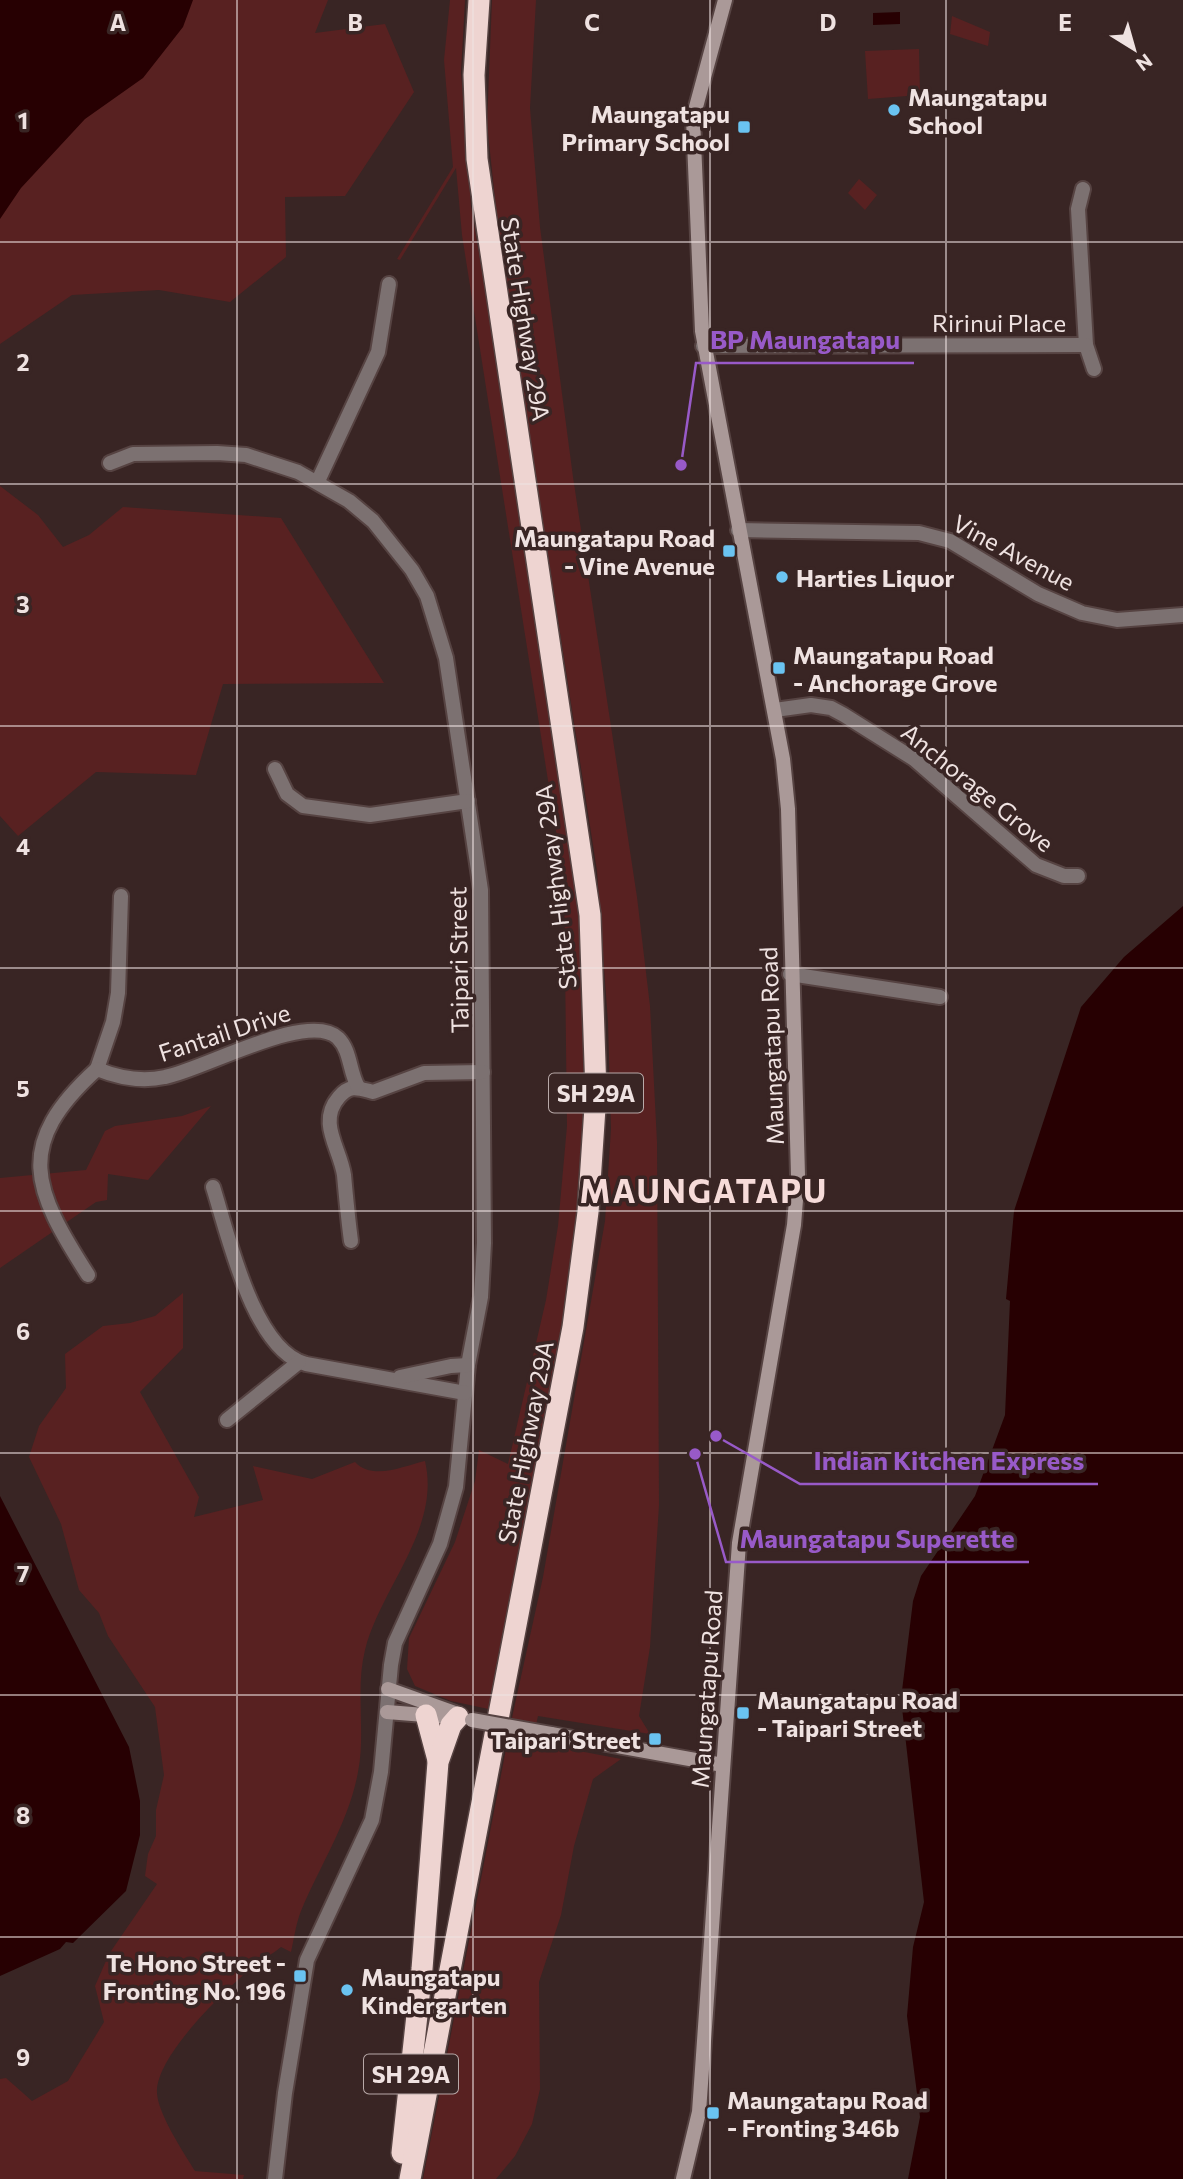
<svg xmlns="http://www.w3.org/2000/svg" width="1183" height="2179" font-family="Commissioner,sans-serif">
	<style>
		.green { fill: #582121 }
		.water { fill: #270002 }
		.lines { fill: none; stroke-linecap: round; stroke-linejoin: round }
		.street-casing { stroke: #564342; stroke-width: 18 }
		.secondary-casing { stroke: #564342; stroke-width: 18 }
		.highway-casing { stroke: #564342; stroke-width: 24 }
		.street { stroke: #7c7171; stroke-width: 14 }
		.secondary { stroke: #aa9998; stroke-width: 14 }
		.highway { stroke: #eed4d1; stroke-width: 21 }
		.secondary-bridge-casing { stroke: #564342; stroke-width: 18; stroke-linecap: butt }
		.secondary-bridge { stroke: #aa9998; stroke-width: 14 }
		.grid { fill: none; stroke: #efe2e1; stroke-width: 2; stroke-opacity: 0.55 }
		.poi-dot { fill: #6ac3f1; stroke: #392524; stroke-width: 2.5 }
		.labels { text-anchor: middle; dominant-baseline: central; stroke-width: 7; stroke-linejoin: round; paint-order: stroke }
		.shield { fill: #392524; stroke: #b8a9a8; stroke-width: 2 }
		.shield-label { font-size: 23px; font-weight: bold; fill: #efe2e1 }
		.poi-label { font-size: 24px; font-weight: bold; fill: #efe2e1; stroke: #392524; text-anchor: start }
		.street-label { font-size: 24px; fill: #efe2e1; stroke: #392524 }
		.district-label { font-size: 32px; font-weight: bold; letter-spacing: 2px; fill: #f6dbd9; stroke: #392524 }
		.grid-label { font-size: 23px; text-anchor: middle; font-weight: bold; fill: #efe2e1; stroke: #392524; stroke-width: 7; stroke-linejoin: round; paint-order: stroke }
		.leader { fill: none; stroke: #985ac8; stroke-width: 2.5 }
		.callout-dot { fill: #985ac8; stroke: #392524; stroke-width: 2.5 }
		.callout-label { font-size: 26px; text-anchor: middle; font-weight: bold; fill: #985ac8; stroke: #392524; stroke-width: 7; stroke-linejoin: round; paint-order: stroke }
	</style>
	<rect width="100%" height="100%" fill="#392524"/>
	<g class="green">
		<path d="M133,0H328L315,33L385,24L414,92L345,196L285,197L286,257L230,302L159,290L72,295L0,344V110Z"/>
		<path d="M450,0H465L461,72L471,206L530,555L585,927L589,1059L582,1212L571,1292L493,1710L451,1701L415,1686L407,1669L409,1638L455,1542L475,1481L479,1450L508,1464L546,1300L558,1226L567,1126L564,882L462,235L456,168L400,260L397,259L453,167L444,60Z"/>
		<path d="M492,0H536L530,108L540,227L573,477L637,897L650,1006L657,1142L659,1505L650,1647L639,1716L650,1734L538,1716L532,1742L621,1759L593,1779L574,1846L561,1915L539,1982L540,2089L532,2124L515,2156L496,2179H423L513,1713L543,1577L605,1221L611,1129L608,1022L597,871L500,245L487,124Z"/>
		<path d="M952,16L990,32L988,46L950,34Z"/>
		<path d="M919,49L920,95L868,99L865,51Z"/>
		<path d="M859,179L877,195L865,210L848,193Z"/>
		<path d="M0,486L38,515L63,547L89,535L123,507L281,518L384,683L223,684L196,775L96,772L18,836L0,816Z"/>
		<path d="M211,1106L148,1180L108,1174L107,1200L96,1202L0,1268V1178L86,1170L105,1131L115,1126L182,1116Z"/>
		<path d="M183,1293V1348L140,1392L199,1497L194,1517L263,1500L253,1466L312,1479L355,1462C373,1481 403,1466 425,1461C441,1529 381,1587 365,1650C355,1690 366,1732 358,1772C349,1822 320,1865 301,1911C296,1923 294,1939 291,1952L281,1947C273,1954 262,1959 254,1966C227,1988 155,2056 157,2093C158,2114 184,2153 195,2171L244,2175L243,2179H0V2079L6,2078L32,2101L68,2081L104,2022L95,1986L109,1954L157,1884L145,1876L148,1854L156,1836V1810L164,1775L155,1707L108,1636L99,1613L79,1590L61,1524L29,1457L39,1426L66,1388L65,1354L103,1326L130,1323L155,1316Z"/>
	</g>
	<g class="water">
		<path d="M0,0H193L183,27L143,78L85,119L21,188L0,219Z"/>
		<path d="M900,12V24L873,25V13Z"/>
		<path d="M1183,906V2179H908L920,2117L907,2016L913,1947L924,1902L901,1699L913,1601L921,1576L975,1496L1005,1415L1010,1301L1006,1299L1014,1211L1081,1007L1124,957Z"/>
		<path d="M0,1496L129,1747L140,1801V1835L126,1891L73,1943L66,1942L60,1949L0,1976Z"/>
	</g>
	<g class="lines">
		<defs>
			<g id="street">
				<path d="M1083,189L1078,209L1086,345L1094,369"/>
				<path d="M703,346L1086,345"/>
				<path d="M110,463L133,454L217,453L246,455L298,472L349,501L373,521L412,570L427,596L446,658L481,890L484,1243L481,1297L468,1365L456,1487L440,1544L395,1643L391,1665L381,1772L372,1820L307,1960L285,2093L275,2179"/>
				<path d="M318,481L378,352L389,284"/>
				<path d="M738,530L919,533L950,541L1038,594L1082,613L1117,620L1183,615"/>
				<path d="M775,710L811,705L831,708L844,715L914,759L1036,865L1064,876H1078"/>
				<path d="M275,769L287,794L303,806L370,815L468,801"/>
				<path d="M790,974L940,997"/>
				<path d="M97,1069L113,1022L118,993L121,896"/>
				<path d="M213,1187C228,1234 253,1350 306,1364L465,1393"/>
				<path d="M351,1241C348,1219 346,1197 344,1175C340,1148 317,1122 339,1097C350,1084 358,1088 373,1092L424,1073L483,1072"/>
				<path d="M88,1275C33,1189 13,1145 97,1069C119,1078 142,1082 165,1077C203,1070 308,1010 338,1038C351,1051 349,1071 358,1087"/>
				<path d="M400,1377L451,1366L468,1365"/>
				<path d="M227,1420L299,1362"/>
			</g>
			<g id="secondary">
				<path d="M388,1689L455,1713"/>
				<path d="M387,1712L462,1718"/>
				<path d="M551,1734L723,1765"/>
				<path d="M683,2179L699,2112L739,1543L794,1225L798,1175L788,809L783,759L702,331L693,118L725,0"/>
			</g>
			<g id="highway">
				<path d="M426,1715L438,1760"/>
				<path d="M402,2153L422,1969L438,1762L451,1725L458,1717"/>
				<path d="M410,2179L573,1327L588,1212L596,1093L590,915L477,159L474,75L479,0"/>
			</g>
		</defs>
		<use href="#street" class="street-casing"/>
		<use href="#secondary" class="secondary-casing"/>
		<use href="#highway" class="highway-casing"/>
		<use href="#street" class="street"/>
		<use href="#secondary" class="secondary"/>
		<use href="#highway" class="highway"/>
		<defs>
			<path id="secondary-bridge" d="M472,1720L551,1734"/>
		</defs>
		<use href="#secondary-bridge" class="secondary-bridge-casing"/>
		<use href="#secondary-bridge" class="secondary-bridge"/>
	</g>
	<path class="grid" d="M237,0V2179M473,0V2179M710,0V2179M946,0V2179M0,242H1183M0,484H1183M0,726H1183M0,968H1183M0,1211H1183M0,1453H1183M0,1695H1183M0,1937H1183"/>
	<g class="poi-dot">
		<circle cx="894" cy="110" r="7"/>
		<rect x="737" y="120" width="14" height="14" rx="3.5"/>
		<rect x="722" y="544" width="14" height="14" rx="3.5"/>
		<circle cx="782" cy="577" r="7"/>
		<rect x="772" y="661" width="14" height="14" rx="3.5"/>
		<rect x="736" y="1706" width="14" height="14" rx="3.5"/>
		<rect x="648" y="1732" width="14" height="14" rx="3.5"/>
		<rect x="293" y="1969" width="14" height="14" rx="3.5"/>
		<circle cx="347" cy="1990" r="7"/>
		<rect x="706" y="2106" width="14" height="14" rx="3.5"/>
	</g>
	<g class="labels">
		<g class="shield">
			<rect x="549" y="1073.5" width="94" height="39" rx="5"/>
			<rect x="364" y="2054.5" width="94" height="39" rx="5"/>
		</g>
		<g class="shield-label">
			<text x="596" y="1093">SH 29A</text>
			<text x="411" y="2074">SH 29A</text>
		</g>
		<g class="poi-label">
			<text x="908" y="96">Maungatapu<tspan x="908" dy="28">School</tspan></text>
			<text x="730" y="113" text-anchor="end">Maungatapu<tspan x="730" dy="28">Primary School</tspan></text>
			<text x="715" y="537" text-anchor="end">Maungatapu Road<tspan x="715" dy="28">- Vine Avenue</tspan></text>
			<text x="796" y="577">Harties Liquor</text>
			<text x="793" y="654">Maungatapu Road<tspan x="793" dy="28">- Anchorage Grove</tspan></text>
			<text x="757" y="1699">Maungatapu Road<tspan x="757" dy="28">- Taipari Street</tspan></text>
			<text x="641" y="1739" text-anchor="end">Taipari Street</text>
			<text x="286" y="1962" text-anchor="end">Te Hono Street -<tspan x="286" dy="28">Fronting No. 196</tspan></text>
			<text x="361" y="1976">Maungatapu<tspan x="361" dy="28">Kindergarten</tspan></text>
			<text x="727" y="2099">Maungatapu Road<tspan x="727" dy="28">- Fronting 346b</tspan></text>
		</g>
		<g class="street-label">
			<text transform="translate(526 319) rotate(81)">State Highway 29A</text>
			<text x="999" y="322">Ririnui Place</text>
			<text transform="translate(1014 552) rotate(28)">Vine Avenue</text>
			<text transform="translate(978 787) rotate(39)">Anchorage Grove</text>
			<text transform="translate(555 887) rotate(-97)">State Highway 29A</text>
			<text transform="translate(458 960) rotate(-91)">Taipari Street</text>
			<text transform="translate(224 1032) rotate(-18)">Fantail Drive</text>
			<text transform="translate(771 1046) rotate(-92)">Maungatapu Road</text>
			<text transform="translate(525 1442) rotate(-79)">State Highway 29A</text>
			<text transform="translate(706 1689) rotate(-86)">Maungatapu Road</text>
		</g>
		<g class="district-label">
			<text x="704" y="1190">MAUNGATAPU</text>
		</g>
	</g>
	<g class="grid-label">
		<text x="118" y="31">A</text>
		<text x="355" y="31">B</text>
		<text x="592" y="31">C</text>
		<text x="828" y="31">D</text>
		<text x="1065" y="31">E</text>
		<text x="23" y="129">1</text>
		<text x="23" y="371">2</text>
		<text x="23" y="613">3</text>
		<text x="23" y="855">4</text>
		<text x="23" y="1097">5</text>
		<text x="23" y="1340">6</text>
		<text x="23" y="1582">7</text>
		<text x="23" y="1824">8</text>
		<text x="23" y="2066">9</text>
	</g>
	<path class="leader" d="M681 465L696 363H914M716 1436L800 1484H1098M695 1454L726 1562H1029"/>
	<g class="callout-dot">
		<circle cx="681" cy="465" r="7"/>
		<circle cx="716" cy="1436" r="7"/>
		<circle cx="695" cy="1454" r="7"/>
	</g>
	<g class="callout-label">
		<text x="805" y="349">BP Maungatapu</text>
		<text x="949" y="1470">Indian Kitchen Express</text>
		<text x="877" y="1548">Maungatapu Superette</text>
	</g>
	<g transform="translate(1134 49) rotate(143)" stroke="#392524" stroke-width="5" paint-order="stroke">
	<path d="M0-5L12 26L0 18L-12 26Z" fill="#efe2e1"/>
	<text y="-10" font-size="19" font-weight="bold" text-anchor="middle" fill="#efe2e1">N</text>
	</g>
</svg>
